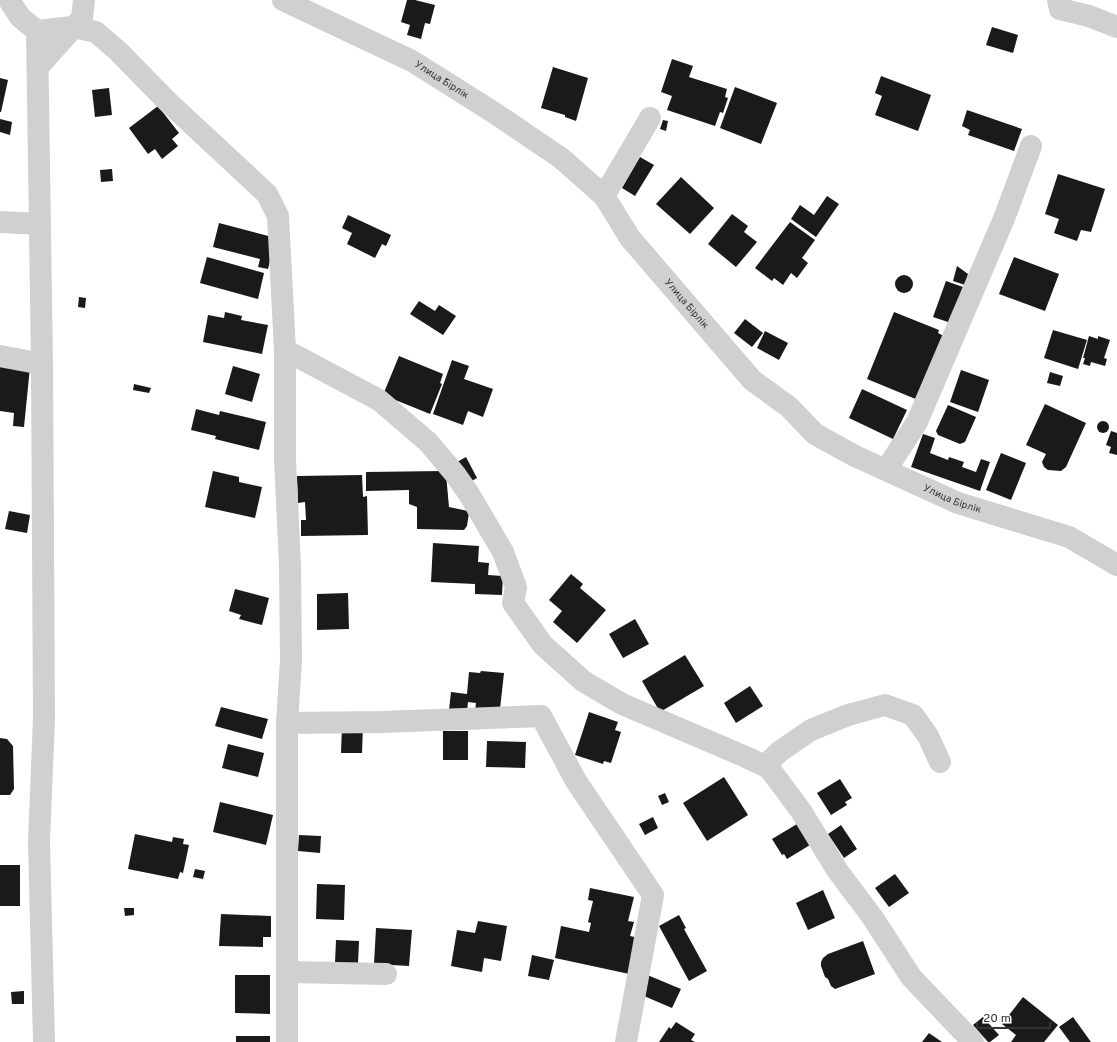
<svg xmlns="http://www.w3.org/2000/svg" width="1117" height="1042" font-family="Overpass,sans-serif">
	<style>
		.building { fill: #1a1a1a }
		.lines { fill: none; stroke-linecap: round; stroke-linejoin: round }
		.minor { stroke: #d0d0d0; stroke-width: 22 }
		.labels { text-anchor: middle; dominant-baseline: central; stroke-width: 4; stroke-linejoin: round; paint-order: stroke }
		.street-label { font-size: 10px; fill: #333; stroke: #fff }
	</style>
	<rect width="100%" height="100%" fill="#fff"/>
	<g class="building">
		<path d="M407,0H415L435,5L430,24L425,23L421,39L407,35L410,25L401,22Z"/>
		<path d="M992,27L1018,35L1013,53L986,45Z"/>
		<path d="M672,59L693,66L689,77L727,89L725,97L728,98L723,113L720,112L715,126L667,110L672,96L661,92Z"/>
		<path d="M553,67L588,78L576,121L565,117V115L541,108Z"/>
		<path d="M881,76L931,95L918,131L875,115L882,96L875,93Z"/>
		<path d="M0,78L8,80L1,112H0Z"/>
		<path d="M735,87L777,103L761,144L720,128Z"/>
		<path d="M109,88L112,115L95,117L92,90Z"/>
		<path d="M158,106L179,133L172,139L178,146L162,159L155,149L148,154L129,128Z"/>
		<path d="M967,110L1022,129L1014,151L968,135L970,130L962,126Z"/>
		<path d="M0,119L12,122L10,135L0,132Z"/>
		<path d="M663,120L668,121L666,131L660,129Z"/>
		<path d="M640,157L654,165L635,196L622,188Z"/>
		<path d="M112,169L113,181L101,182L100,170Z"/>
		<path d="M1058,174L1105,189L1091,232L1081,230L1077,241L1054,233L1059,219L1045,214Z"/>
		<path d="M681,177L714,208L690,234L656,204Z"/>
		<path d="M827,196L839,204L816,237L791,219L800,205L814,215Z"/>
		<path d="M732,214L748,226L744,232L757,242L736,267L708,244Z"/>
		<path d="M348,215L391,235L386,246L382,244L375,258L347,244L352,233L342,228Z"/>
		<path d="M790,222L815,240L802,258L808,263L797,278L791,273L783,285L774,278L772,281L755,268Z"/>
		<path d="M219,223L276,238L268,269L258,267L260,259L213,247Z"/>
		<path d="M207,257L264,273L258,299L200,283Z"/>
		<path d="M1014,257L1059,274L1045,311L999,294Z"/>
		<path d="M957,266L968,274L965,285L953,281Z"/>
		<circle cx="904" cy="284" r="9"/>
		<path d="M946,281L963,287L951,323L933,317Z"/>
		<path d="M79,297L86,298L85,308L78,307Z"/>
		<path d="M419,301L435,311L439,305L456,316L443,335L410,314Z"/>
		<path d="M225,312L242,316L241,320L268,325L262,354L203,342L208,315L224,318Z"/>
		<path d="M894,312L939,330L938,333L944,336L918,400L867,379Z"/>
		<path d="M745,319L763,333L752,347L734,333Z"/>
		<path d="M1053,330L1087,340L1078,369L1044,358Z"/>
		<path d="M765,331L788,343L779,360L757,348Z"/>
		<path d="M1089,336L1098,339V336L1110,340L1104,358L1107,359L1105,366L1091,362L1090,366L1083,364L1085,358H1083Z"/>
		<path d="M399,356L443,374L440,383L442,384L430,414L383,395Z"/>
		<path d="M452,360L469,366L464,379L493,389L483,417L468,411L463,425L433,414Z"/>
		<path d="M0,364L30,367L24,427L13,426L14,413L0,411Z"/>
		<path d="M233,366L260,374L252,402L225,394Z"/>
		<path d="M961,370L989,380L978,412L950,402Z"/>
		<path d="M1050,372L1063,376L1060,386L1047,383Z"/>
		<path d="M134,384L151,388L149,393L133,390Z"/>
		<path d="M862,389L907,410L893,439L849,418Z"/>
		<path d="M1045,404L1086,423L1066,467L1061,471L1048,470L1044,467L1042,462L1046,454L1026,445Z"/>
		<path d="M948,405L976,417L965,442L960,444L938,435L936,431Z"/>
		<path d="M196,409L219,415L220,411L266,422L259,450L215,439L216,436L191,430Z"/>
		<circle cx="1103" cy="427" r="6"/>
		<path d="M1111,431L1117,433V455L1109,453L1111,447L1106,445Z"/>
		<path d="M923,434L935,438L930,453L948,460L949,457L964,462L962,467L976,472L981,459L990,462L980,491L911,467Z"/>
		<path d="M1001,453L1026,463L1011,500L986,490Z"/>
		<path d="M466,457L477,478L468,483L457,462Z"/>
		<path d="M213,471L239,477V482L262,487L255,518L205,507Z"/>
		<path d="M443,471L446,474L449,507L468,511L469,513L467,526L464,530L417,529V507L409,504V490L366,491V472Z"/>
		<path d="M362,475L363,497L367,496L368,535L301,536V520H306L305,502L298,503L297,476Z"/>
		<path d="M9,511L30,515L27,533L5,529Z"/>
		<path d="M433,543L479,546L478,562L489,563L488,575L503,576L502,595L475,594V584L431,582Z"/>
		<path d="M571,574L583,584L580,588L606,610L577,643L553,622L562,611L549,600Z"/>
		<path d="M235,589L269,598L262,625L239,619L241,615L229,611Z"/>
		<path d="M348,593L349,629L317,630V594Z"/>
		<path d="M635,619L649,644L623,658L609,634Z"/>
		<path d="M685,655L704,686L660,712L642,681Z"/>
		<path d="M481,671L504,673L500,709L475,711L476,703L468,702L467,712L449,710L451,692L467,694L469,672L480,673Z"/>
		<path d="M750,686L763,706L736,723L724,703Z"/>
		<path d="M221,707L268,719L262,739L215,726Z"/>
		<path d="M589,712L618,722L615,730L621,732L611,763L604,761L603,764L575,755Z"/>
		<path d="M342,726H363L362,753H341Z"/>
		<rect x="443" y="731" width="25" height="29"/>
		<path d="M0,738L7,739L13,746L14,789L10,795H0Z"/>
		<path d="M487,741L526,742L525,768L486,767Z"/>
		<path d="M228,744L264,753L258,777L222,768Z"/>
		<path d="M724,777L748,815L707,841L683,803Z"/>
		<path d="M840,779L852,798L845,802L847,805L831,815L817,793Z"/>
		<path d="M665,793L669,802L662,805L658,796Z"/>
		<path d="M220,802L273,815L266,845L213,832Z"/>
		<path d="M653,817L658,828L645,835L639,824Z"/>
		<path d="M797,824L810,845L787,859L784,854L782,855L772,839Z"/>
		<path d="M841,825L857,849L844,858L828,834Z"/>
		<path d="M135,834L172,842L173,837L184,839L183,844L189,845L183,873L180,872L178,879L128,869Z"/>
		<path d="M299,835L321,836L320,853L298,851Z"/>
		<rect x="0" y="865" width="20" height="41"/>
		<path d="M195,869L205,871L203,879L193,877Z"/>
		<path d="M895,874L909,893L889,907L875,888Z"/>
		<path d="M317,884L345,885L344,920L316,919Z"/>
		<path d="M590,888L634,897L628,921L634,922L630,936L639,938L634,975L555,958L561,926L589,932L591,923L588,922L593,901L588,900Z"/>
		<path d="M823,890L835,918L808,930L796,903Z"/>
		<path d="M124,908H134V915L125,916Z"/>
		<path d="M221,914L271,916V937H263V947L219,946Z"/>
		<path d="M679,915L686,928L684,929L707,971L689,981L659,926Z"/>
		<path d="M478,921L507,926L501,961L484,958L482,972L451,966L457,930L475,933Z"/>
		<path d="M376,928L412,930L409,966L374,964Z"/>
		<path d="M336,940L359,941L358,964L335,963Z"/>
		<path d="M863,941L875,974L835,989L831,986L828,979L825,977L821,966V962L823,958L828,954Z"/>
		<path d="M532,955L554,960L549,980L528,976Z"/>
		<path d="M645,974L681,989L672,1008L637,993Z"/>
		<path d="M235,975H270V1014L235,1013Z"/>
		<path d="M24,991V1004H12L11,992Z"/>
		<path d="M1023,997L1058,1025L1044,1042H1011L1016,1035L1002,1024Z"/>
		<path d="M983,1017L999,1035L990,1042H988L973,1025Z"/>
		<path d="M1073,1017L1091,1042H1070L1059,1027Z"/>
		<path d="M676,1022L695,1034L691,1040L695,1042H659L669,1027L671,1029Z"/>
		<path d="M929,1033L942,1042H922Z"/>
		<rect x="236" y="1036" width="34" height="6"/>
	</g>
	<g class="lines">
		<g class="minor">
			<path d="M9,0L20,17L37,31L42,364L44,719L39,841L44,1042"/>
			<path id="s1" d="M283,0L412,61L493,112L561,158L604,196L630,238L752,380L789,407L815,434L855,456L958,503L1069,537L1117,565"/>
			<path d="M1058,0L1060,9L1089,16L1117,27"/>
			<path d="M37,31L73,27L96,32L118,51L168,102L267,194L278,216L285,350V459L290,566L291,660L287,723V1042"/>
			<path d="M38,67L82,18L84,0"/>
			<path d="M604,196L650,118"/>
			<path d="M0,222L40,224"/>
			<path d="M285,350L379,400L428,442L455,474L469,494L503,552L516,587L513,603L543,645L583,681L622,704L746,757L769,768L801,811L837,870L873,918L911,977L973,1042"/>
			<path d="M0,356L42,364"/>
			<path d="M886,470L917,422L1005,216L1031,146"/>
			<path d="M287,723L382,722L541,716L576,781L653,895L626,1042"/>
			<path d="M765,766L779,752L811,730L848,715L885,705L913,715L928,736L940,762"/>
			<path d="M288,972L386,974"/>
		</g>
	</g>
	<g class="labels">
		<g class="street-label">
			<text stroke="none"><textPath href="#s1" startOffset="178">Улица Бірлік</textPath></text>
			<text stroke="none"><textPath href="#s1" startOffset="514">Улица Бірлік</textPath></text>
			<text stroke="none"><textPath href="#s1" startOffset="850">Улица Бірлік</textPath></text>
		</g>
	</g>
	<path d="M977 1022v6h73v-6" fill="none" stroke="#333333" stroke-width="2"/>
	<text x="983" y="1022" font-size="12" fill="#333333" stroke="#ffffff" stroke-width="3" paint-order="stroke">20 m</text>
</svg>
